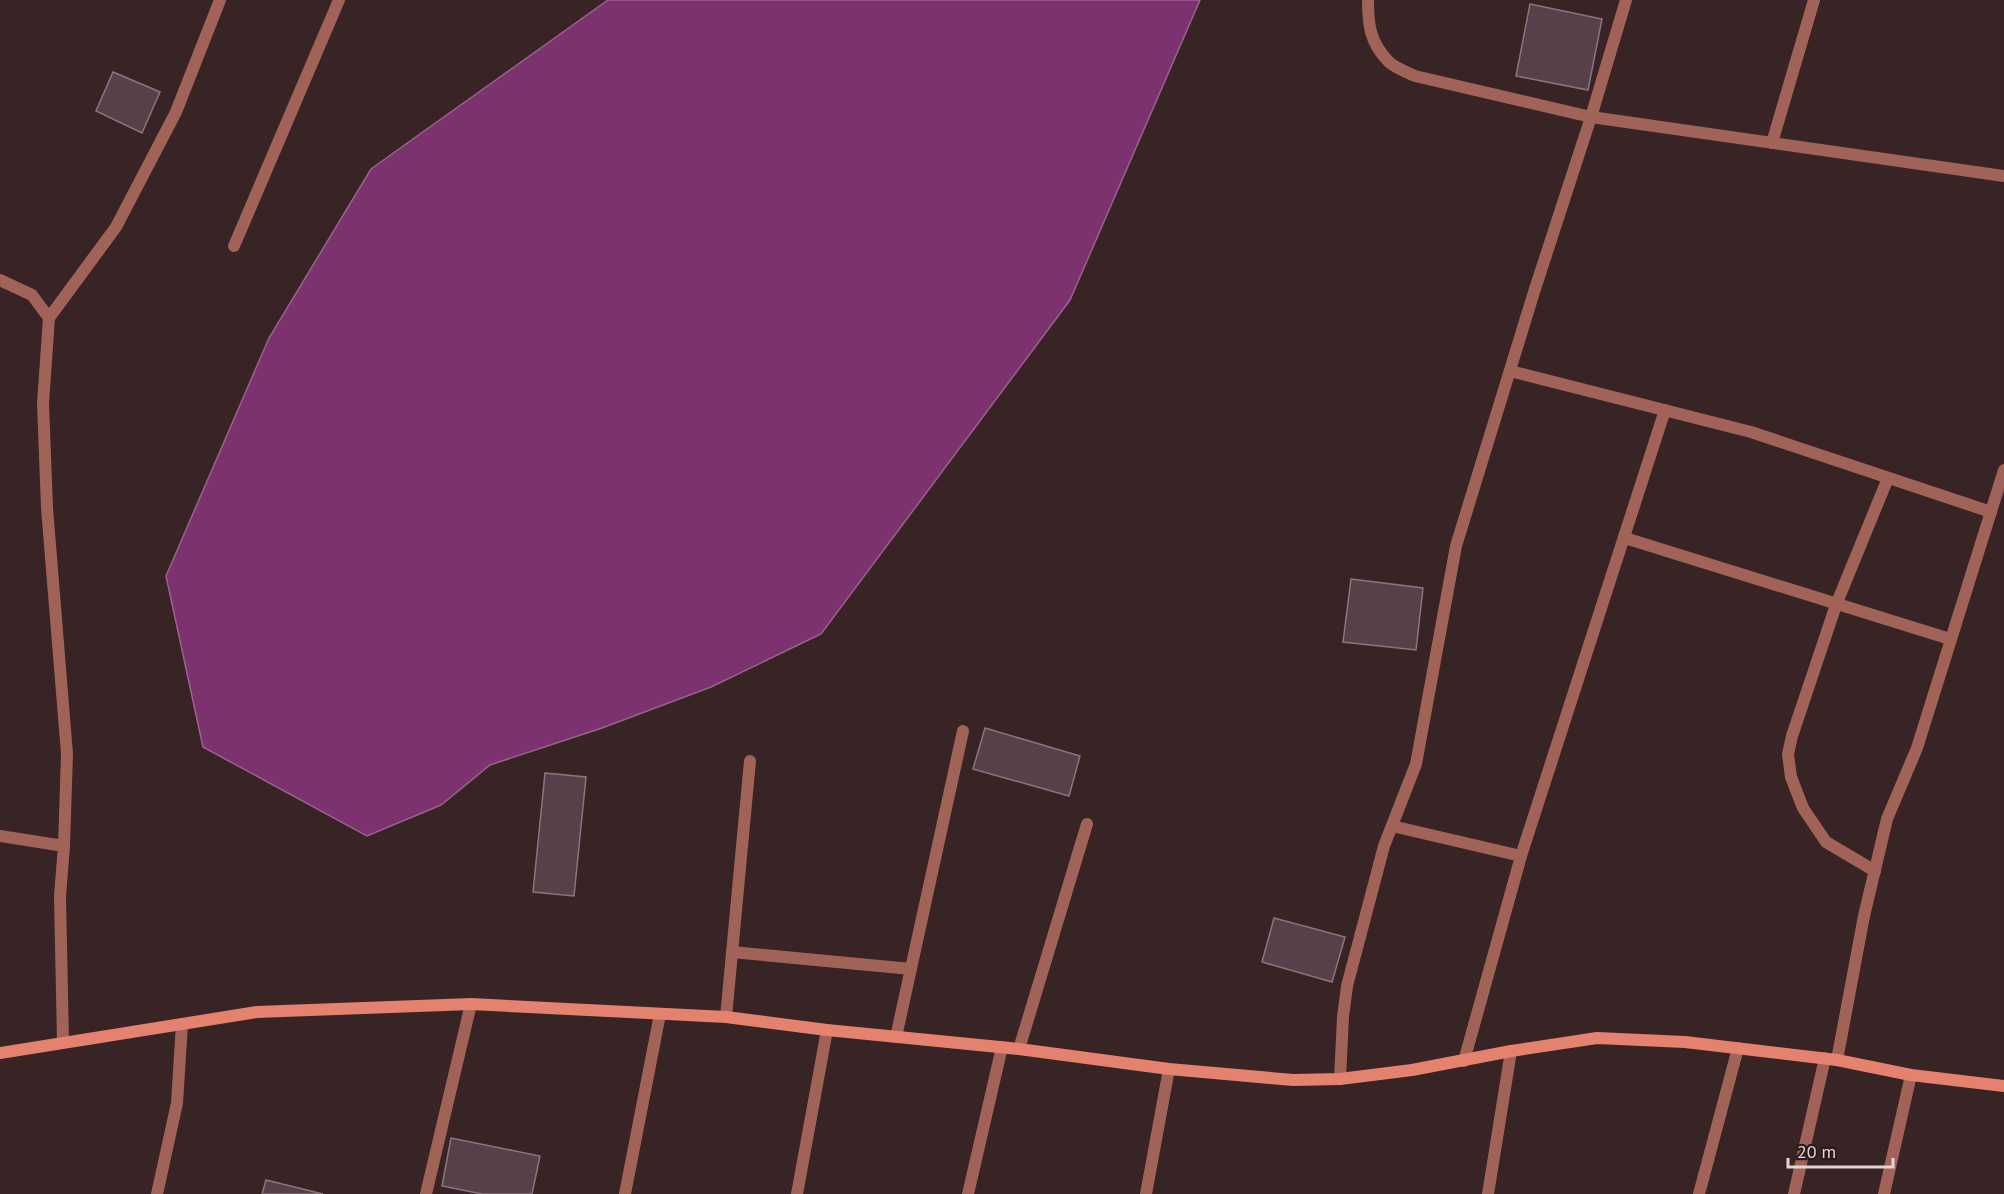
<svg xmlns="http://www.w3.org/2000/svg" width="2004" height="1194" font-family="'PT Sans',sans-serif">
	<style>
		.water { fill: #7b326e; stroke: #9a638d; stroke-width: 1.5 }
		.building { fill: #564149; stroke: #8d757e; stroke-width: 1.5 }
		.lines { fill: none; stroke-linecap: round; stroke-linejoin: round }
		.street { stroke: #a16357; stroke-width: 12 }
		.secondary { stroke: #e5816f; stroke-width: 12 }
	</style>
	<rect width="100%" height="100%" fill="#382325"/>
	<path class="water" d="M608,0H1200L1070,300L821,634L711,687L602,728L490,765L441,805L367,836L203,747L166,576L269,338L371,169Z"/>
	<g class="building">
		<path d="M1530,4L1602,19L1588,90L1516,76Z"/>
		<path d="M113,72L160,92L142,133L96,111Z"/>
		<path d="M1351,579L1423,588L1416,650L1343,642Z"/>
		<path d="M985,728L1080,756L1069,796L973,769Z"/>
		<path d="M545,773L586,777L574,896L533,892Z"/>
		<path d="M1274,918L1345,937L1332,982L1262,962Z"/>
		<path d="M451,1138L540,1156L532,1194H482L442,1186Z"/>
		<path d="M266,1180L323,1194H262Z"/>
	</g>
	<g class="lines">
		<g class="street">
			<path d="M1368,0C1368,25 1370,43 1389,62C1395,68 1407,72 1415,76L1591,117L2004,176"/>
			<path d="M1772,143L1814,0"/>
			<path d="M234,246L339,0"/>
			<path d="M0,280L32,295L49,318L43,403L47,508L67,754L64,846L60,896L63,1042"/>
			<path d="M49,318L116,227L176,112L220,0"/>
			<path d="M1510,371L1751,432L1991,512"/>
			<path d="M1625,538L1950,639"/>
			<path d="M1392,826L1521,856"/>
			<path d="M0,836L64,846"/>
			<path d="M1875,871L1826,842L1803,808L1791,777L1788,754L1792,736L1836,605L1888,478"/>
			<path d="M732,952L911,969"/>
			<path d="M726,1017L750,761"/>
			<path d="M896,1037L963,731"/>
			<path d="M1019,1049L1087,824"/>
			<path d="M1837,1060L1864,916L1887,819L1917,748L2004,470"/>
			<path d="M1464,1061L1521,856L1665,410"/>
			<path d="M1340,1079L1343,1017L1347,986L1384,846L1416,764L1456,546L1534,292L1591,117L1626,0"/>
			<path d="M157,1194L177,1103L182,1024"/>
			<path d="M426,1194L471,1004"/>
			<path d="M625,1194L660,1014"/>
			<path d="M797,1194L827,1030"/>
			<path d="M968,1194L1002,1047"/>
			<path d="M1146,1194L1169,1069"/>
			<path d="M1488,1194L1511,1051"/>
			<path d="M1699,1194L1738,1048"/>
			<path d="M1794,1194L1825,1058"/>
			<path d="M1884,1194L1911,1075"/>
		</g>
		<path class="secondary" d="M0,1053L257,1012L471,1004L726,1017L827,1030L1019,1049L1169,1069L1293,1080L1340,1079L1412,1070L1511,1051L1597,1038L1685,1042L1837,1060L1911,1075L2004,1086"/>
	</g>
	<path d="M1788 1158v9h105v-9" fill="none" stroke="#e3d5d6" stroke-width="3"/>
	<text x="1797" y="1158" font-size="18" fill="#e3d5d6" stroke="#2d191c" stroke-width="4.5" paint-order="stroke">20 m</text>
</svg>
